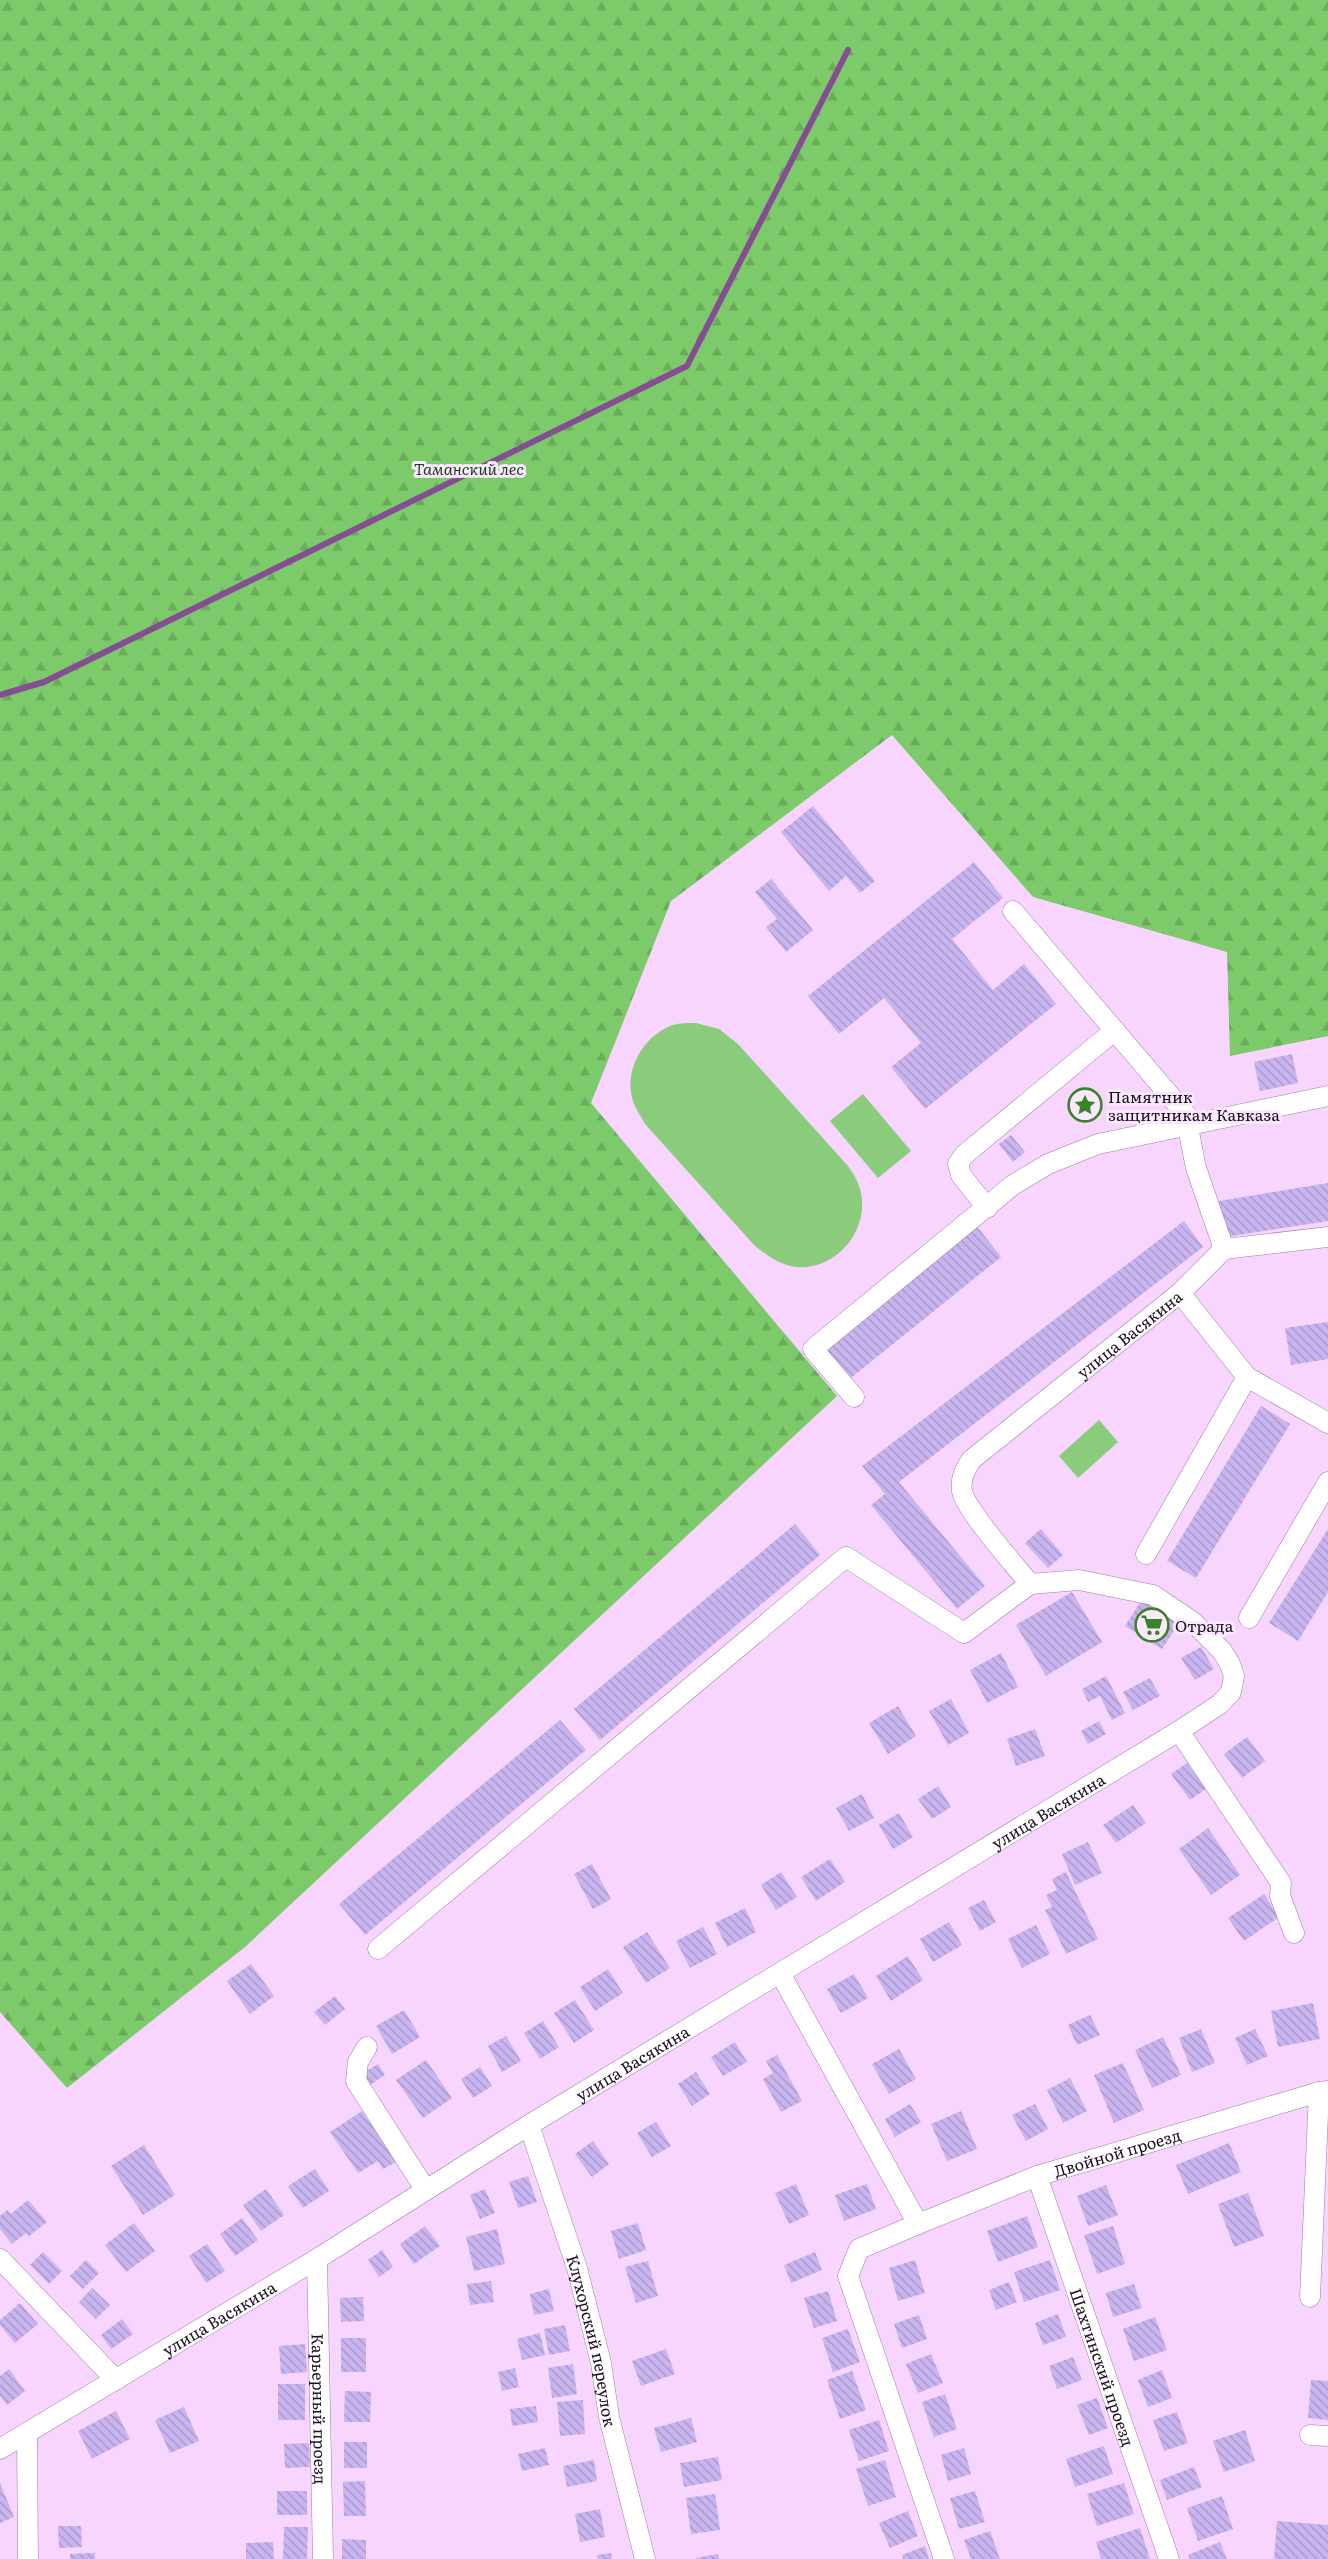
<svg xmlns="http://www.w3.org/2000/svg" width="1328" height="2559" font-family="Literata,serif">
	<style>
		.forest { fill: url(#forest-firs) }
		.park { fill: #8acc7b }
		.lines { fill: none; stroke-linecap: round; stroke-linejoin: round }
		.stream { stroke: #854d92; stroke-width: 6 }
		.building { fill: url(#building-back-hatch) }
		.minor-casing { stroke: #a27aab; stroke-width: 21 }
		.minor { stroke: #fff; stroke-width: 20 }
		.labels { text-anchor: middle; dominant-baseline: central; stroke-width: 6; stroke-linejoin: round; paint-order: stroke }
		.park-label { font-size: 16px; font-style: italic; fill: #1f3e18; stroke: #fae9fe }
		.poi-label { font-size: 16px; fill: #1d0e21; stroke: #fae9fe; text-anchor: start }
		.street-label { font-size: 16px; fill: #1d0e21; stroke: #fae9fe }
	</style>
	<defs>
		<pattern id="forest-firs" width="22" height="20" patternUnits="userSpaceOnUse" patternTransform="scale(1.5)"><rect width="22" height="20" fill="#7cca6a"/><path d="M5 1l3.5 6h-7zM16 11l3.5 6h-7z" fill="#6bac5c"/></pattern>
		<pattern id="building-back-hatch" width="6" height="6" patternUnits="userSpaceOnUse" patternTransform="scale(1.5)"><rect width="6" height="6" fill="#c8b4ef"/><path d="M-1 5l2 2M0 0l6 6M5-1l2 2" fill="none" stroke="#ab9acd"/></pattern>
	</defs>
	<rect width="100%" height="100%" fill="#f7d5ff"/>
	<path class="forest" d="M0,0H1328V1036L1230,1056L1227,952L1033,897L892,735L671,901L591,1103L837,1396L245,1947L67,2088L0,2012Z"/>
	<g class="park">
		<path d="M696,1023L719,1029L738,1044L848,1166C852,1172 857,1179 859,1186C873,1225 839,1271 796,1267C780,1265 768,1256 755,1246L645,1124C642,1118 637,1111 634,1104C622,1073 642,1036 673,1025C680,1023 689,1023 696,1023Z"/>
		<path d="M863,1094L911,1151L878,1178L830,1121Z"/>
		<path d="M1099,1420L1118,1442L1078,1478L1059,1456Z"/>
	</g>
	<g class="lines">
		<path class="stream" d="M0,695L44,682L687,366L848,50"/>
	</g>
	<g class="building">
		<path d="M813,806L875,881L860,893L846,876L829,891L781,832Z"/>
		<path d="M974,862L1003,898L952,939L993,990L1024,964L1056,1004L925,1109L891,1067L921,1043L884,998L839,1034L808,996Z"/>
		<path d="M771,879L813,930L786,952L766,927L777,919L755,892Z"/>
		<path d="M1292,1054L1298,1083L1260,1091L1254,1062Z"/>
		<path d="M1011,1135L1025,1152L1013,1162L999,1144Z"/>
		<path d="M1328,1183V1221L1225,1237L1219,1201Z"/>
		<path d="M1184,1221L1203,1247L899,1482L985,1586L957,1609L871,1505L885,1494L862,1466Z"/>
		<path d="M976,1225L1001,1257L847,1381L821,1349Z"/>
		<path d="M1328,1322V1359L1291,1365L1285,1328Z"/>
		<path d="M1261,1406L1290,1424L1196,1578L1167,1561Z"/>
		<path d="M795,1524L820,1555L600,1740L574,1709Z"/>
		<path d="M1041,1529L1063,1555L1048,1568L1025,1543Z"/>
		<path d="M1328,1529V1592L1298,1641L1269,1623Z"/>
		<path d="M1072,1592L1102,1642L1046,1676L1016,1625Z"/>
		<path d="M1142,1600L1179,1623L1162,1649L1125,1626Z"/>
		<path d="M1201,1647L1214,1669L1195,1680L1181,1658Z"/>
		<path d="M1001,1653L1018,1687L987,1703L970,1670Z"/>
		<path d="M1106,1676L1125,1713L1112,1720L1100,1696L1088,1702L1082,1689Z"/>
		<path d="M1150,1678L1160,1696L1133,1710L1123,1692Z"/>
		<path d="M951,1699L969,1733L948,1745L929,1711Z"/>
		<path d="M898,1706L916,1736L888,1754L869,1723Z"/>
		<path d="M560,1720L586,1750L365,1935L339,1904Z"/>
		<path d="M1099,1721L1106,1734L1088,1744L1081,1731Z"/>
		<path d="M1035,1729L1045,1756L1016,1766L1007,1739Z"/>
		<path d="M1247,1737L1265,1761L1242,1778L1224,1754Z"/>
		<path d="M1187,1763L1206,1789L1190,1800L1171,1774Z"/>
		<path d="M938,1786L951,1807L932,1819L918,1799Z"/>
		<path d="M862,1794L874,1818L849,1831L836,1808Z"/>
		<path d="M1133,1805L1146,1823L1116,1843L1103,1825Z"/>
		<path d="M899,1813L913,1837L893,1849L879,1825Z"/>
		<path d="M1208,1828L1240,1875L1211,1895L1179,1849Z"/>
		<path d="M1088,1842L1102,1873L1075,1885L1062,1854Z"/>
		<path d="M830,1859L845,1882L816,1901L801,1877Z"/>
		<path d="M592,1864L611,1899L593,1909L574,1874Z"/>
		<path d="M781,1872L797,1897L776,1910L761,1885Z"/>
		<path d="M1066,1872L1098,1939L1066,1954L1045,1910L1052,1907L1046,1895L1057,1890L1052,1879Z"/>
		<path d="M1264,1894L1279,1917L1244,1941L1228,1918Z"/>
		<path d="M984,1900L996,1922L980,1931L968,1908Z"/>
		<path d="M745,1908L756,1932L727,1947L715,1923Z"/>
		<path d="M949,1922L962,1945L933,1962L920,1939Z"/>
		<path d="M1036,1925L1050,1954L1022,1968L1008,1939Z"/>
		<path d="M703,1927L717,1954L690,1968L676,1941Z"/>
		<path d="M647,1932L670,1968L646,1983L623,1947Z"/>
		<path d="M908,1956L923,1980L891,2001L876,1976Z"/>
		<path d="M251,1964L274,1996L250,2014L227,1981Z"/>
		<path d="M608,1969L623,1993L595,2011L580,1987Z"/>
		<path d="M854,1974L868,1998L841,2013L827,1989Z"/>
		<path d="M335,1996L345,2009L325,2025L314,2012Z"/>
		<path d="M575,2000L594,2030L574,2043L554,2013Z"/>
		<path d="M1313,2003L1320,2039L1278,2047L1271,2011Z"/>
		<path d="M404,2010L420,2037L392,2054L376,2026Z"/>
		<path d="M1090,2015L1100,2035L1077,2045L1068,2025Z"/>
		<path d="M543,2021L559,2047L540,2059L524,2033Z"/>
		<path d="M1201,2029L1215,2063L1192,2072L1179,2038Z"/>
		<path d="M1255,2029L1268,2056L1247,2065L1235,2038Z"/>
		<path d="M506,2036L521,2061L502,2072L488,2046Z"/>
		<path d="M1163,2037L1181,2075L1152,2088L1135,2050Z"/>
		<path d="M735,2042L747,2062L723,2076L711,2057Z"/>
		<path d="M899,2049L916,2079L889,2094L872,2064Z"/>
		<path d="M777,2055L802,2101L781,2112L763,2079L773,2073L766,2061Z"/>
		<path d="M426,2060L452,2098L423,2118L396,2080Z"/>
		<path d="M1123,2063L1144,2110L1114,2123L1094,2075Z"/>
		<path d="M378,2064L385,2075L370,2085L363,2073Z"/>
		<path d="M480,2067L492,2086L473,2098L461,2079Z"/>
		<path d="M696,2072L710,2094L692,2106L678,2084Z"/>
		<path d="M1070,2078L1087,2111L1063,2123L1047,2090Z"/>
		<path d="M910,2104L921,2122L895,2137L885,2119Z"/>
		<path d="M1035,2104L1048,2129L1026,2141L1012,2115Z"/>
		<path d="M362,2111L396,2162L383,2169L378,2161L358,2173L330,2132Z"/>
		<path d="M961,2111L977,2149L947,2161L931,2124Z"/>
		<path d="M656,2122L671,2146L652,2157L637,2133Z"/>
		<path d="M593,2141L609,2164L592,2177L575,2154Z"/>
		<path d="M1229,2143L1241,2172L1188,2194L1176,2165Z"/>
		<path d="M144,2145L175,2195L143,2215L111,2166Z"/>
		<path d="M315,2169L329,2191L303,2208L288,2186Z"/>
		<path d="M528,2176L537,2202L518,2208L509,2182Z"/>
		<path d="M796,2184L809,2215L789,2224L775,2193Z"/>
		<path d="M867,2184L876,2209L844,2221L835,2195Z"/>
		<path d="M1106,2185L1118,2215L1088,2226L1077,2196Z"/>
		<path d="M266,2189L284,2215L261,2231L243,2205Z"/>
		<path d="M485,2189L495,2213L480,2219L470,2195Z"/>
		<path d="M1248,2193L1264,2236L1234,2247L1218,2204Z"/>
		<path d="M28,2200L47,2222L29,2236L26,2233L12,2244L0,2229V2216L7,2210L11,2214Z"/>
		<path d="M1027,2216L1038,2247L998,2262L987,2231Z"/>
		<path d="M242,2218L258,2240L235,2256L220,2234Z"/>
		<path d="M134,2223L155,2251L126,2272L105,2245Z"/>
		<path d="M638,2223L646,2250L619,2259L611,2231Z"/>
		<path d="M425,2226L440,2246L414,2264L400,2244Z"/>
		<path d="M1113,2226L1125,2264L1097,2274L1084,2235Z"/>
		<path d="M497,2229L505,2264L474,2271L466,2237Z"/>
		<path d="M207,2244L225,2271L206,2283L189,2256Z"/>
		<path d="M382,2250L393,2267L379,2277L368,2260Z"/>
		<path d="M43,2252L62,2271L49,2284L30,2265Z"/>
		<path d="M815,2252L822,2270L791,2283L784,2265Z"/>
		<path d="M86,2260L99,2273L83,2289L70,2276Z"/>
		<path d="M915,2260L925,2293L898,2301L889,2268Z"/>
		<path d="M1050,2260L1060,2290L1024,2302L1014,2272Z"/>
		<path d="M648,2261L658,2296L636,2303L625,2267Z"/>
		<path d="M491,2281L494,2302L470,2305L467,2284Z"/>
		<path d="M1009,2282L1017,2302L996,2310L989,2290Z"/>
		<path d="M1134,2284L1142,2308L1113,2317L1106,2293Z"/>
		<path d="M92,2288L110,2305L96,2319L79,2302Z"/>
		<path d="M549,2289L554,2311L534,2315L530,2294Z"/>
		<path d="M828,2291L837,2321L814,2328L804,2298Z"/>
		<path d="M363,2297L364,2321L341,2322L340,2298Z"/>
		<path d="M20,2303L38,2324L15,2343L0,2325V2320Z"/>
		<path d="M1058,2314L1066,2337L1043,2345L1035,2323Z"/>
		<path d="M919,2315L927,2339L902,2348L894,2324Z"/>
		<path d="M1155,2317L1167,2350L1134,2361L1123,2329Z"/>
		<path d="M122,2319L133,2334L111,2349L101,2335Z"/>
		<path d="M565,2325L570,2351L549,2355L544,2329Z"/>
		<path d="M848,2329L860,2362L833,2372L822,2338Z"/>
		<path d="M540,2333L545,2355L522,2360L517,2339Z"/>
		<rect x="341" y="2338" width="25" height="34"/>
		<path d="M305,2344L307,2372L281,2374L279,2346Z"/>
		<path d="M666,2349L675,2374L641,2386L632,2361Z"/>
		<path d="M931,2354L943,2383L918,2393L906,2364Z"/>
		<path d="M1073,2357L1082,2380L1057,2389L1049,2366Z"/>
		<path d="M573,2364L577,2394L552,2398L548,2368Z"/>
		<path d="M515,2368L519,2387L502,2391L498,2372Z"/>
		<path d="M9,2369L25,2391L7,2405L0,2396V2376Z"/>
		<path d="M1162,2370L1172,2398L1148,2407L1138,2380Z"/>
		<path d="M852,2371L866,2410L840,2419L827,2380Z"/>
		<path d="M1311,2380L1328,2381V2420L1308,2418Z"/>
		<rect x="278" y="2384" width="27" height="36"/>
		<path d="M345,2391L371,2392L370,2422H344Z"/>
		<path d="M945,2394L957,2429L934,2437L922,2402Z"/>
		<path d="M1097,2398L1108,2428L1089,2435L1077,2405Z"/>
		<path d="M583,2400L585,2434L560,2436L557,2402Z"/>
		<path d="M536,2406L538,2422L512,2426L510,2409Z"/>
		<path d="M184,2407L199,2441L170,2453L155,2420Z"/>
		<path d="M116,2411L130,2439L92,2459L78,2431Z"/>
		<path d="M1177,2412L1188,2443L1164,2451L1153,2420Z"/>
		<path d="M691,2418L697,2442L661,2452L654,2428Z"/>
		<path d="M879,2420L889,2451L859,2461L849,2430Z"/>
		<path d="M1245,2430L1255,2461L1224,2472L1213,2441Z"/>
		<rect x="344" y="2442" width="23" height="26"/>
		<path d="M309,2443L310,2467L285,2468L284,2444Z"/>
		<path d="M1104,2446L1113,2474L1075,2487L1066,2459Z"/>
		<path d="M545,2448L549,2465L522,2471L518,2454Z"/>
		<path d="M964,2448L971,2474L948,2481L941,2455Z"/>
		<path d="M718,2457L722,2480L684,2487L680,2463Z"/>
		<path d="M594,2460L597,2481L567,2487L563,2466Z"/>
		<path d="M885,2460L896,2497L868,2506L856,2469Z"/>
		<path d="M1194,2467L1202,2487L1167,2500L1160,2480Z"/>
		<path d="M365,2481L366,2516H344L343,2482Z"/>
		<path d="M0,2483L14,2517L0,2523Z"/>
		<path d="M1124,2483L1134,2514L1097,2526L1087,2494Z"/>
		<rect x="277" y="2491" width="30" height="24"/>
		<path d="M975,2491L985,2522L959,2529L950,2498Z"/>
		<path d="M715,2494L720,2530L691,2534L686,2498Z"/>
		<path d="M1222,2496L1233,2529L1198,2541L1187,2508Z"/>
		<path d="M600,2509L605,2537L580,2542L575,2514Z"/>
		<path d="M908,2511L918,2536L890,2548L879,2523Z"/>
		<path d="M1277,2521L1328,2525V2559H1274Z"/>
		<path d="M58,2526H81L82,2547L59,2548Z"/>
		<path d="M284,2527H308L307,2559H283Z"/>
		<path d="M1140,2528L1150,2559H1101L1096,2542Z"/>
		<path d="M990,2531L1000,2559H971L964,2540Z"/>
		<path d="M342,2539L366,2540V2559H342Z"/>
		<path d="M273,2542L274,2559H246V2543Z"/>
		<path d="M1220,2542L1227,2559H1190L1188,2555Z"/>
		<path d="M925,2546L929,2559H903L902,2555Z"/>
		<path d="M95,2553V2559H70V2554Z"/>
		<path d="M611,2553L612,2559H598L597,2555Z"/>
		<path d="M718,2554L719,2559H696V2558Z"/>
	</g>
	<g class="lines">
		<defs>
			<g id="minor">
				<path d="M1013,911L1194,1124"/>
				<path d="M1188,1127L1196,1168L1224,1249"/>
				<path d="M987,1208L961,1175L958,1164L964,1155L1114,1031"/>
				<path d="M1224,1249L1328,1237"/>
				<path d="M1180,1293L1247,1377"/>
				<path d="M854,1397L813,1349L1013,1185L1048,1164L1098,1144L1328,1096"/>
				<path d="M1146,1554L1247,1377L1328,1423"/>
				<path id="s1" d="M1030,1584C1015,1565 966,1511 962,1491C960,1479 965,1470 971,1460L1180,1293L1224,1249"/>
				<path d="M1249,1618L1328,1482"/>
				<path d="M1179,1731L1281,1883L1280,1896L1294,1933"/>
				<path d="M378,1949L846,1557L964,1633L1030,1584"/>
				<path d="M780,1973L918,2224L859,2249L848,2276L944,2559"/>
				<path d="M367,2047L358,2062L356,2081L425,2189"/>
				<path id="s2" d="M529,2125L577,2268L601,2363L609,2417L645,2559"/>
				<path id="s3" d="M1037,2176L1169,2559"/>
				<path id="s4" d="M918,2224L1037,2176L1319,2092L1328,2091"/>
				<path d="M0,2259L116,2380"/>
				<path id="s5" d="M317,2259L323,2559"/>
				<path d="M1310,2297L1319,2092"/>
				<path d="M27,2433L28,2559"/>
				<path d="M1310,2435L1328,2436"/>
				<path id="s6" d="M0,2449L317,2259L529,2125L1179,1731L1220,1704L1231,1692L1234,1676L1230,1664L1222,1651L1193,1622L1153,1595L1079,1580L1030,1584"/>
			</g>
		</defs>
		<use href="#minor" class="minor-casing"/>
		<use href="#minor" class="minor"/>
	</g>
	<defs>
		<symbol id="sight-ring" viewBox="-11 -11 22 22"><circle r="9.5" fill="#fae9fe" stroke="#3b8328" stroke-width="1.5"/><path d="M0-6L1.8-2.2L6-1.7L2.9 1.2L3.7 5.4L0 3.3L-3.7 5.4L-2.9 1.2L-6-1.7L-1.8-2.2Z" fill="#3b8328"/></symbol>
		<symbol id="supermarket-ring" viewBox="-11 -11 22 22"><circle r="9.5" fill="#fae9fe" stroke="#3b8328" stroke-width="1.5"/><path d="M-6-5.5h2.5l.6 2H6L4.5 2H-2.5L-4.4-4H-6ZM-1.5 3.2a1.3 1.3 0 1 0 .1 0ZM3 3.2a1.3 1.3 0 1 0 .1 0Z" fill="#3b8328"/></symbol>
	</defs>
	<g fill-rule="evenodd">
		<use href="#sight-ring" x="1066" y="1086" width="38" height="38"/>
		<use href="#supermarket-ring" x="1133" y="1606" width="38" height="38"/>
	</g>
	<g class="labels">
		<g class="park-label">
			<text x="469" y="468">Таманский лес</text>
		</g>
		<g class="poi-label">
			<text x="1108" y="1096">Памятник<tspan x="1108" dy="18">защитникам Кавказа</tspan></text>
			<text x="1175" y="1625">Отрада</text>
		</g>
		<g class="street-label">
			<text stroke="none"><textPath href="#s1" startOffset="351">улица Васякина</textPath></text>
			<text stroke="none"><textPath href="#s6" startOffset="1227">улица Васякина</textPath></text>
			<text stroke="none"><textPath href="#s6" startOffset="741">улица Васякина</textPath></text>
			<text stroke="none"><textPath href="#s4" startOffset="212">Двойной проезд</textPath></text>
			<text stroke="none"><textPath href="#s6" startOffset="255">улица Васякина</textPath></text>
			<text stroke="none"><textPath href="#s2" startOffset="225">Клухорский переулок</textPath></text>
			<text stroke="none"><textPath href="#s3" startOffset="202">Шахтинский проезд</textPath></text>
			<text stroke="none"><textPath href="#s5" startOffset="150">Карьерный проезд</textPath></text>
		</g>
	</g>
</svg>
